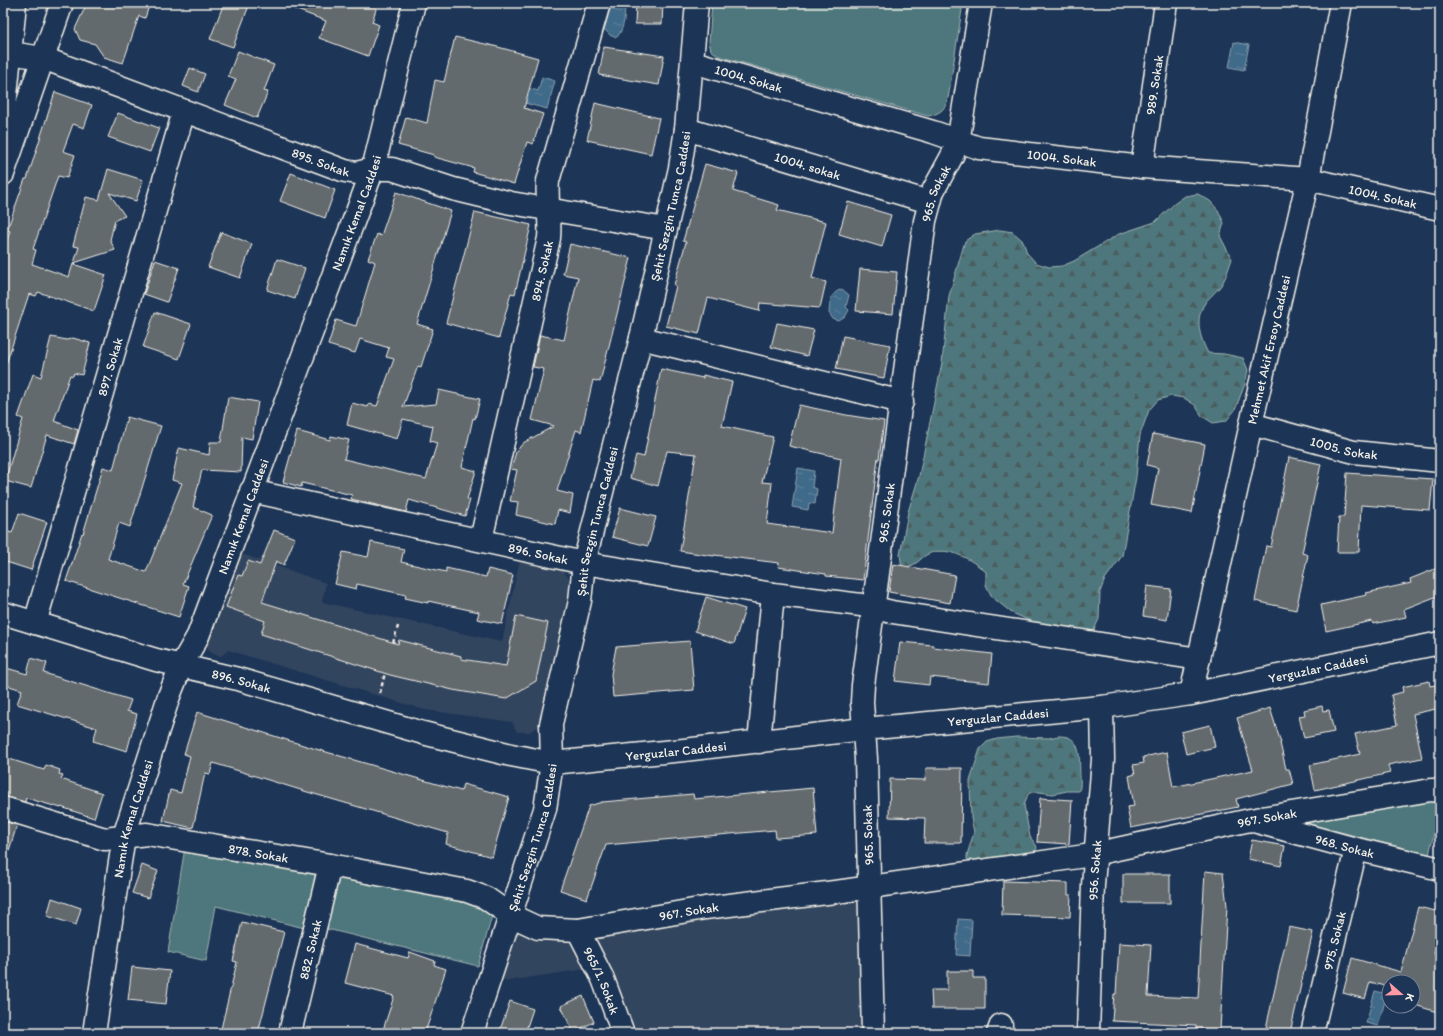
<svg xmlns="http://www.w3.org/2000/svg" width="1443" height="1036" font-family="Itim,sans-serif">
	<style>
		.built { fill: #32455e }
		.green { fill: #4e777c; stroke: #a1b4b2 }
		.forest { fill: url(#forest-firs); stroke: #a1b4b2 }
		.water { fill: url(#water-ripples); stroke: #89a0af }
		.building { fill: #636a6e; stroke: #f4f1e8 }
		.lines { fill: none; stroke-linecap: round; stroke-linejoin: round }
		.minor-casing { stroke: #f4f1e8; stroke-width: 25 }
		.path { stroke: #f4f1e8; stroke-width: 2.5; stroke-dasharray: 4 3; stroke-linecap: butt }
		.minor { stroke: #1d3557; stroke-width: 22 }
		.labels { text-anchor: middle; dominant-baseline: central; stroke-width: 4; stroke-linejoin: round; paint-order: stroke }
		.street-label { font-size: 13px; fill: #f4f1e8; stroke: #1d3557 }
	</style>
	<defs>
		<pattern id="forest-firs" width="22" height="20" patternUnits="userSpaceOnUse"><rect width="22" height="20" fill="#4e777c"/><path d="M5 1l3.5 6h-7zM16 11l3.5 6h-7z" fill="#4b5d5e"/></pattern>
		<pattern id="water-ripples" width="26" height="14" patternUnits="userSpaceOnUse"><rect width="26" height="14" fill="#416a89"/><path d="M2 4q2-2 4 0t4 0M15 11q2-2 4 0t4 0" fill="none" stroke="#5d809a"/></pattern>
	</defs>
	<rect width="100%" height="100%" fill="#1d3557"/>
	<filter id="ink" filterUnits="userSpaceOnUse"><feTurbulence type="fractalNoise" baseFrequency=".025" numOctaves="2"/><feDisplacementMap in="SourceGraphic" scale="8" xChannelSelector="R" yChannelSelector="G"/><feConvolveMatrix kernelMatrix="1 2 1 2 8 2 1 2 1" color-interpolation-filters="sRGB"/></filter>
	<g filter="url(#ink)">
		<g class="built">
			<path d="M239,553L326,583L322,602L502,642L520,559L563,571L571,581L541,722L538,727L529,732H517L512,722L425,710L228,650L221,656L214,654L209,651L206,644Z"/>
			<path d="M878,874L879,1030L1078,1033H620L593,968L507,981L500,978L523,911L533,917L561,919L638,909L703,896Z"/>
		</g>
		<g class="green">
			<path d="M712,3H963L948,99C945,110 939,114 928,116L719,56L711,50L709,42Z"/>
			<path d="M1440,796V807L1429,855L1305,823Z"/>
			<path d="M185,847L314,871L318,879L304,928L216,906L206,961L168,952Z"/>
			<path d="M338,878L488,905L493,912L478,966L323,928L336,879Z"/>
		</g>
		<g class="forest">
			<path d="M1198,194L1210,201L1218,210L1224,223L1220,236L1232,259C1229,267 1227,275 1223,282C1219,290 1210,296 1205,303C1194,319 1200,338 1208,353L1224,354L1243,358L1248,370L1245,384L1235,410L1226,421L1213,423L1202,416L1195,405L1184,398L1171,396L1158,400L1149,410L1140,435L1136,477L1122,556L1105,579L1100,592L1099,619L1093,632L1085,634L1040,625L1012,613L992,597L986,585V572C971,559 946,544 926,555C922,557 920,561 916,563C913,566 906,567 902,568L900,555L908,512L919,476L942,363L949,296L965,241L975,234L1000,230L1013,232L1023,241L1027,253L1036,263L1049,267L1062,266L1074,261L1119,234L1155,222L1174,204L1185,196Z"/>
			<path d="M1058,736C1083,735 1079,758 1080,776C1080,781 1081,786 1079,791H1067L1053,794L1040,792H1032L1028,794L1024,805L1030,837L1036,845L1037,848L1034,854L976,863L967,859V855L974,832L971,818L970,781L980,749L987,742L997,739L1016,737L1049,738Z"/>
		</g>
		<g class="water">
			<path d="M612,3H624C626,13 624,30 617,37L611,36L604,29Z"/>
			<path d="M1234,42L1249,45L1244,70L1229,67Z"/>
			<path d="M542,77L555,81L547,109L517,101L521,86L538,91Z"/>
			<path d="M842,289L849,295L846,307L849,310L845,317L839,321L833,319L829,313C830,302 829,294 842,289Z"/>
			<path d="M798,468L814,471L812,487L817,489L815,504L809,503L808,510L792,507Z"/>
			<path d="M958,919L972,920L970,956L956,955Z"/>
			<path d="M1375,991L1387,994L1378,1026L1366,1023Z"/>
		</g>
		<g class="building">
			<path d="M87,3H150L145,18L139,16L123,63L104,57L95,44L80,40L75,29Z"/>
			<path d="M224,3H250L233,47L210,39Z"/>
			<path d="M282,3H378L372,22L379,25L368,56L319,38L326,21L281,4Z"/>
			<path d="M636,3H663L662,24H635Z"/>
			<path d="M455,37L498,47L538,58L524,108L543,114L533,144L527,142L514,184L473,172L474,168L434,157V155L398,145L406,117L427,123L435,80L444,82Z"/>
			<path d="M604,47L664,56L659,85L599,75Z"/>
			<path d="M238,51L274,65L264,91L268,92L257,118L225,105L236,79L228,76Z"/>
			<path d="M190,68L205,74L198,92L183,86Z"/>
			<path d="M55,92L92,105L84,128L73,124L63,151L75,155L67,178L58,176L33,249L36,250L32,264L69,277L73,264L106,275L94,311L38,292L36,296L29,294L6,364L3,363V251L10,231L7,230L25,179H27Z"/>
			<path d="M595,103L659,118L651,154L587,140Z"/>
			<path d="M118,113L159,128L150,152L108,137Z"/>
			<path d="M705,164L738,173L733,191L779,205L777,210L826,222L812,278L826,282L820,308L760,303L759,311L708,298L699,334L666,326L676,286L674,285L686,242L683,241Z"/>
			<path d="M108,169L143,180L136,201L109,193L125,216L115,220L110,240L115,250L74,263L79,247L73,246L86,197L99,200Z"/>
			<path d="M291,173L335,190L325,218L280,201Z"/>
			<path d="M396,192L451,211L417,324L433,329L421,367L418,366L403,407L436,404L439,390L480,399L475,419L473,418L462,467L476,471L467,499L470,500L465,516L409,500L406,512L351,499L352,495L302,483L301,487L283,482L297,431L330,440L331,436L349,440L344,459L426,479L437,443L430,441L433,426L403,419L397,439L347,425L352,403L368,407L369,404L377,406L394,359L386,357L389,348L360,339L355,353L328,345L336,320L356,326L375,262L368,259L377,234L381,236Z"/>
			<path d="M848,202L891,215L882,247L839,234Z"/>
			<path d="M475,212L531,225L515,294L511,293L499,338L446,323Z"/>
			<path d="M221,232L252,244L240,278L208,267Z"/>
			<path d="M570,244L631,258L600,382L593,380L581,432L576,430L557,491L573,495L570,513L558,510L555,524L516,515L518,502L510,501L517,470L511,469L516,452L523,443L554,426L532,420L544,369L533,367L540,335L564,340L578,277L563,274Z"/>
			<path d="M277,259L305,268L295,299L267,290Z"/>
			<path d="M155,260L179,268L167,302L144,294Z"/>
			<path d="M860,269L897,272L893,314L856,311Z"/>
			<path d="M155,312L191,324L179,359L143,347Z"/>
			<path d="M777,323L814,330L807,356L771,347Z"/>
			<path d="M843,336L890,345L884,378L836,369Z"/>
			<path d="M51,337L67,340L73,338L90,343L82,375L74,373L73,376L70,375L54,421L78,430L74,444L47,435L31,488L5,481L23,419L18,417L33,374L41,377Z"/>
			<path d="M661,369L703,378V375L732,382L722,426L773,437L762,482L772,483L767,524L832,533L841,458L789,446L799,405L846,415L884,421L879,459L878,458L863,580L826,576V574L778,567L779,563L714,555V556L680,551L696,454L667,451L658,486L630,478L636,455L644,457Z"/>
			<path d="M228,397L258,402L252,439L242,437L241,472L202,470L193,507L212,515L183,584L189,586L179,617L66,581L82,533L83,534L103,467L113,470L127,417L161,426L130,527L119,523L108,559L146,572L182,483L172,480L179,448L209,455L210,442H221Z"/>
			<path d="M1153,434L1205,444L1192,513L1151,505L1158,468L1147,465Z"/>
			<path d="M1289,457L1321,464L1302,553L1308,555L1296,610L1255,601L1266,546L1271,547Z"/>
			<path d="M1347,473L1433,479L1430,510L1361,505L1359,552H1337L1339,517H1344Z"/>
			<path d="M620,508L656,517L648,546L612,537Z"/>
			<path d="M19,513L47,522L31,570L3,561V530L12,533Z"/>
			<path d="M274,530L295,538L284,565L276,561L262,602L398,644L399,640L461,656V659L506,666L516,616L548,623L536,681L506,699L453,690L390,675L261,634L265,621L226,607L238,575L242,576L248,561L260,565Z"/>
			<path d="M371,542L404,549L401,562L446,572V568L486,577L488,569L513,575L502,624L477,619L479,612L428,601V603L405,598L406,595L357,584L356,589L335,584L343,552L368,557Z"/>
			<path d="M893,564L955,575L950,603L889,592Z"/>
			<path d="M1440,567V595L1404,609L1406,617L1373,624L1372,621L1326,631L1321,605L1367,595L1366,593L1411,583L1410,579Z"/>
			<path d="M1147,586L1171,589L1167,620L1143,616Z"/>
			<path d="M706,597L745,609L734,644L695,631Z"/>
			<path d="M690,641L694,690L613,697L611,674L616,647Z"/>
			<path d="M900,642L933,645V647L992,654L989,683L930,677L929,685L895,681Z"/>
			<path d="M31,658L47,663L44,673L131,700L127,711L137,714L127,751L93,741L97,728L17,704L22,690L3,684V667L27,674Z"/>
			<path d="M1429,681L1430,686L1440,684V708L1413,714L1422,758L1388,765L1390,773L1315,790L1310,765L1360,754L1355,734L1397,725L1391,695L1403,692L1402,687Z"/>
			<path d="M1322,706L1323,711L1329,710L1334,732L1304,738L1299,716L1305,715L1304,710Z"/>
			<path d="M1270,708L1281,743H1280L1286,769H1289L1293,784L1236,799L1238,807L1131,828L1127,807L1134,806L1129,776L1135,774L1133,765L1144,763L1143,757L1167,752L1173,787L1253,770L1237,718Z"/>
			<path d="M197,712L316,749L461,791L463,784L509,797L492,857L446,844L448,833L304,791L213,763L210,774L205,773L193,828L163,821L170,790L181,793L190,756L184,754Z"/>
			<path d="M1210,725L1215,747L1186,754L1181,732Z"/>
			<path d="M3,757L44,770L46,765L60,770L59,774L63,775L61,779L102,793L94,818L61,807V808L26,798L25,802L3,796Z"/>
			<path d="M926,768H962L961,843H924L925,818L889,817L890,779L925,780Z"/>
			<path d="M813,788L817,835L776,838L775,830L606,845L587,899L560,890L589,806L602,802L693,794L694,799Z"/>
			<path d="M1040,798L1072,800L1069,844L1037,842Z"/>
			<path d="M3,821L17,825L6,860H3Z"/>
			<path d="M1252,840L1285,846L1281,866L1248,859Z"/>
			<path d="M142,865L158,871L148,898L132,893Z"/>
			<path d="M1205,871L1223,873L1227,906L1220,1030L1196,1029V1025L1112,1021L1114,994H1116L1119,943L1151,945L1148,996L1198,998Z"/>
			<rect x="1123" y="874" width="47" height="29"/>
			<path d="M1003,881L1068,883V895H1071L1070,917L1002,915Z"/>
			<path d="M52,898L81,908L76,925L47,916Z"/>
			<path d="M1418,907L1440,912L1436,927L1440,928V930L1434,954H1440V1013L1415,1005L1413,1012L1392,1006H1413V982H1389V987L1370,982L1365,999L1343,993L1352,958L1401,972Z"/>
			<path d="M242,922L284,932L258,1033H220L237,962L233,961Z"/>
			<path d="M1289,927L1313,932L1290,1033H1286L1266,1028Z"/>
			<path d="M355,944L408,958L410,952L435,961L434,965L446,969L425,1033H382L394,996L345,983Z"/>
			<path d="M132,967L170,971L166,1004L128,1000Z"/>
			<path d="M947,971H973V978H985V1009H932L931,990H947Z"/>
			<path d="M583,996L594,1022L573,1032L561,1006Z"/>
			<path d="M510,1001L533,1009L525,1033H499Z"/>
		</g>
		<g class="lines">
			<defs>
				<g id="minor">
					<path id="s1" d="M10,53L43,58L345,171L357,173L373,169H392L453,189L511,203L666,229"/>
					<path id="s2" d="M693,62L933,132L979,148L1142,167L1308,179L1440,209"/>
					<path d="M3,127L15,3"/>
					<path id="s3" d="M686,129L929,202"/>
					<path id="s4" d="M1142,167L1166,3"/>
					<path d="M3,174L62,3"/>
					<path d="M641,338L902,402"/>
					<path id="s5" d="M1251,424L1354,452L1440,461"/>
					<path id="s6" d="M251,491L584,563L773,594L861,605L892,612L1199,659"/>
					<path id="s7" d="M481,540L549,238C551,218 546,201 548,181L599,3"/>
					<path id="s8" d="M3,613L156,660L238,679L423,733L511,755L552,763L684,750L864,729L1102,707L1191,694L1440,643"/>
					<path id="s9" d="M35,623L184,111"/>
					<path id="s10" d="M1191,694L1251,424L1308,179L1341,3"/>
					<path d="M759,742L773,594"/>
					<path id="s11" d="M3,808L105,839L147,834L330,865L467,891L486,898L510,915L538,928L578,930L705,908L843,891L1085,856L1250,820L1431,790L1440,791"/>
					<path id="s12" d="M1257,822L1356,849L1440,869"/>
					<path id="s13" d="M578,930L603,979L623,1033"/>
					<path id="s14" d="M94,1033L124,836L169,696L181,666L198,636L373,169L414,3"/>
					<path id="s15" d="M290,1033L330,865"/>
					<path id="s16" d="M472,1033L545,809L552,763L551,724L580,601L584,563L641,338L680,168L686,129L697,3"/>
					<path id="s17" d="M873,1033L866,759L862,702L863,685L925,221L933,191L952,156L958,142L981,3"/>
					<path d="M998,1033L1001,1025"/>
					<path id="s18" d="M1088,1033L1093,885L1103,759L1102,707"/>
					<path id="s19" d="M1312,1033L1356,849"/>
				</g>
			</defs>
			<use href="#minor" class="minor-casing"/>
			<g class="path">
				<path d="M393,643L398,626"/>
				<path d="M380,693L385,673"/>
			</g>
			<use href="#minor" class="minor"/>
		</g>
	</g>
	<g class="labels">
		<g class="street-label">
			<text stroke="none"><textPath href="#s2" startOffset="58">1004. Sokak</textPath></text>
			<text stroke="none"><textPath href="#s4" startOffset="83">989. Sokak</textPath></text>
			<text stroke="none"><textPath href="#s2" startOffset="382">1004. Sokak</textPath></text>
			<text stroke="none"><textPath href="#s1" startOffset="330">895. Sokak</textPath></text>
			<text stroke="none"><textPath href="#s3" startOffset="127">1004. sokak</textPath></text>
			<text stroke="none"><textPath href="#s17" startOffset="846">965. Sokak</textPath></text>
			<text stroke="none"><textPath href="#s2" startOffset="706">1004. Sokak</textPath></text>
			<text stroke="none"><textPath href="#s16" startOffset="853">Şehit Sezgin Tunca Caddesi</textPath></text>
			<text stroke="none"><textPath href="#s14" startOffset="865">Namık Kemal Caddesi</textPath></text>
			<text stroke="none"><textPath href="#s7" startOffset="276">894. Sokak</textPath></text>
			<text stroke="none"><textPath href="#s10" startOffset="353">Mehmet Akif Ersoy Caddesi</textPath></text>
			<text stroke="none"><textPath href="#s9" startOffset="267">897. Sokak</textPath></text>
			<text stroke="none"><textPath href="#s5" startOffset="96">1005. Sokak</textPath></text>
			<text stroke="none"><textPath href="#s17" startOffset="522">965. Sokak</textPath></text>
			<text stroke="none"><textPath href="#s14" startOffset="541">Namık Kemal Caddesi</textPath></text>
			<text stroke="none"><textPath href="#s16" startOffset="529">Şehit Sezgin Tunca Caddesi</textPath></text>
			<text stroke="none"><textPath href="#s6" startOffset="294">896. Sokak</textPath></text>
			<text stroke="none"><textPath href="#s8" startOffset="1342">Yerguzlar Caddesi</textPath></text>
			<text stroke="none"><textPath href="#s8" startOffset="248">896. Sokak</textPath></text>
			<text stroke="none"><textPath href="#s8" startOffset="1018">Yerguzlar Caddesi</textPath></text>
			<text stroke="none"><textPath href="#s8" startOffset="694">Yerguzlar Caddesi</textPath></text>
			<text stroke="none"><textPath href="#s11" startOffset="1293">967. Sokak</textPath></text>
			<text stroke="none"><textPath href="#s14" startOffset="218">Namık Kemal Caddesi</textPath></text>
			<text transform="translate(868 835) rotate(-92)">965. Sokak</text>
			<text stroke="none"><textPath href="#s16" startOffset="205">Şehit Sezgin Tunca Caddesi</textPath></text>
			<text stroke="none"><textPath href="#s12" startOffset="91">968. Sokak</textPath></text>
			<text stroke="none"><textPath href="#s11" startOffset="262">878. Sokak</textPath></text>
			<text stroke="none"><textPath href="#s18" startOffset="163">956. Sokak</textPath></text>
			<text stroke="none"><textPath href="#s11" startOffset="707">967. Sokak</textPath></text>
			<text stroke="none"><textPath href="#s19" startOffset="95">975. Sokak</textPath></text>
			<text stroke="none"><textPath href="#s15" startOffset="86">882. Sokak</textPath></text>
			<text stroke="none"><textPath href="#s13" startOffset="56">965/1. Sokak</textPath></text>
		</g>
	</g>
	<rect width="1443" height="1036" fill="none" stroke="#1d3557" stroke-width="16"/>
	<rect x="8" y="8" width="1427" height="1020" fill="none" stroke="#f4f1e8" stroke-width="1.5" filter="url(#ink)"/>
	<g transform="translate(1401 994) rotate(110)"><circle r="19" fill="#1d3557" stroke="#738091"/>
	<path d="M0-3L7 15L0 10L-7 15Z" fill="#ff9aa2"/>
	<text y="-6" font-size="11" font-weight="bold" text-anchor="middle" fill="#f4f1e8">K</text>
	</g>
</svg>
